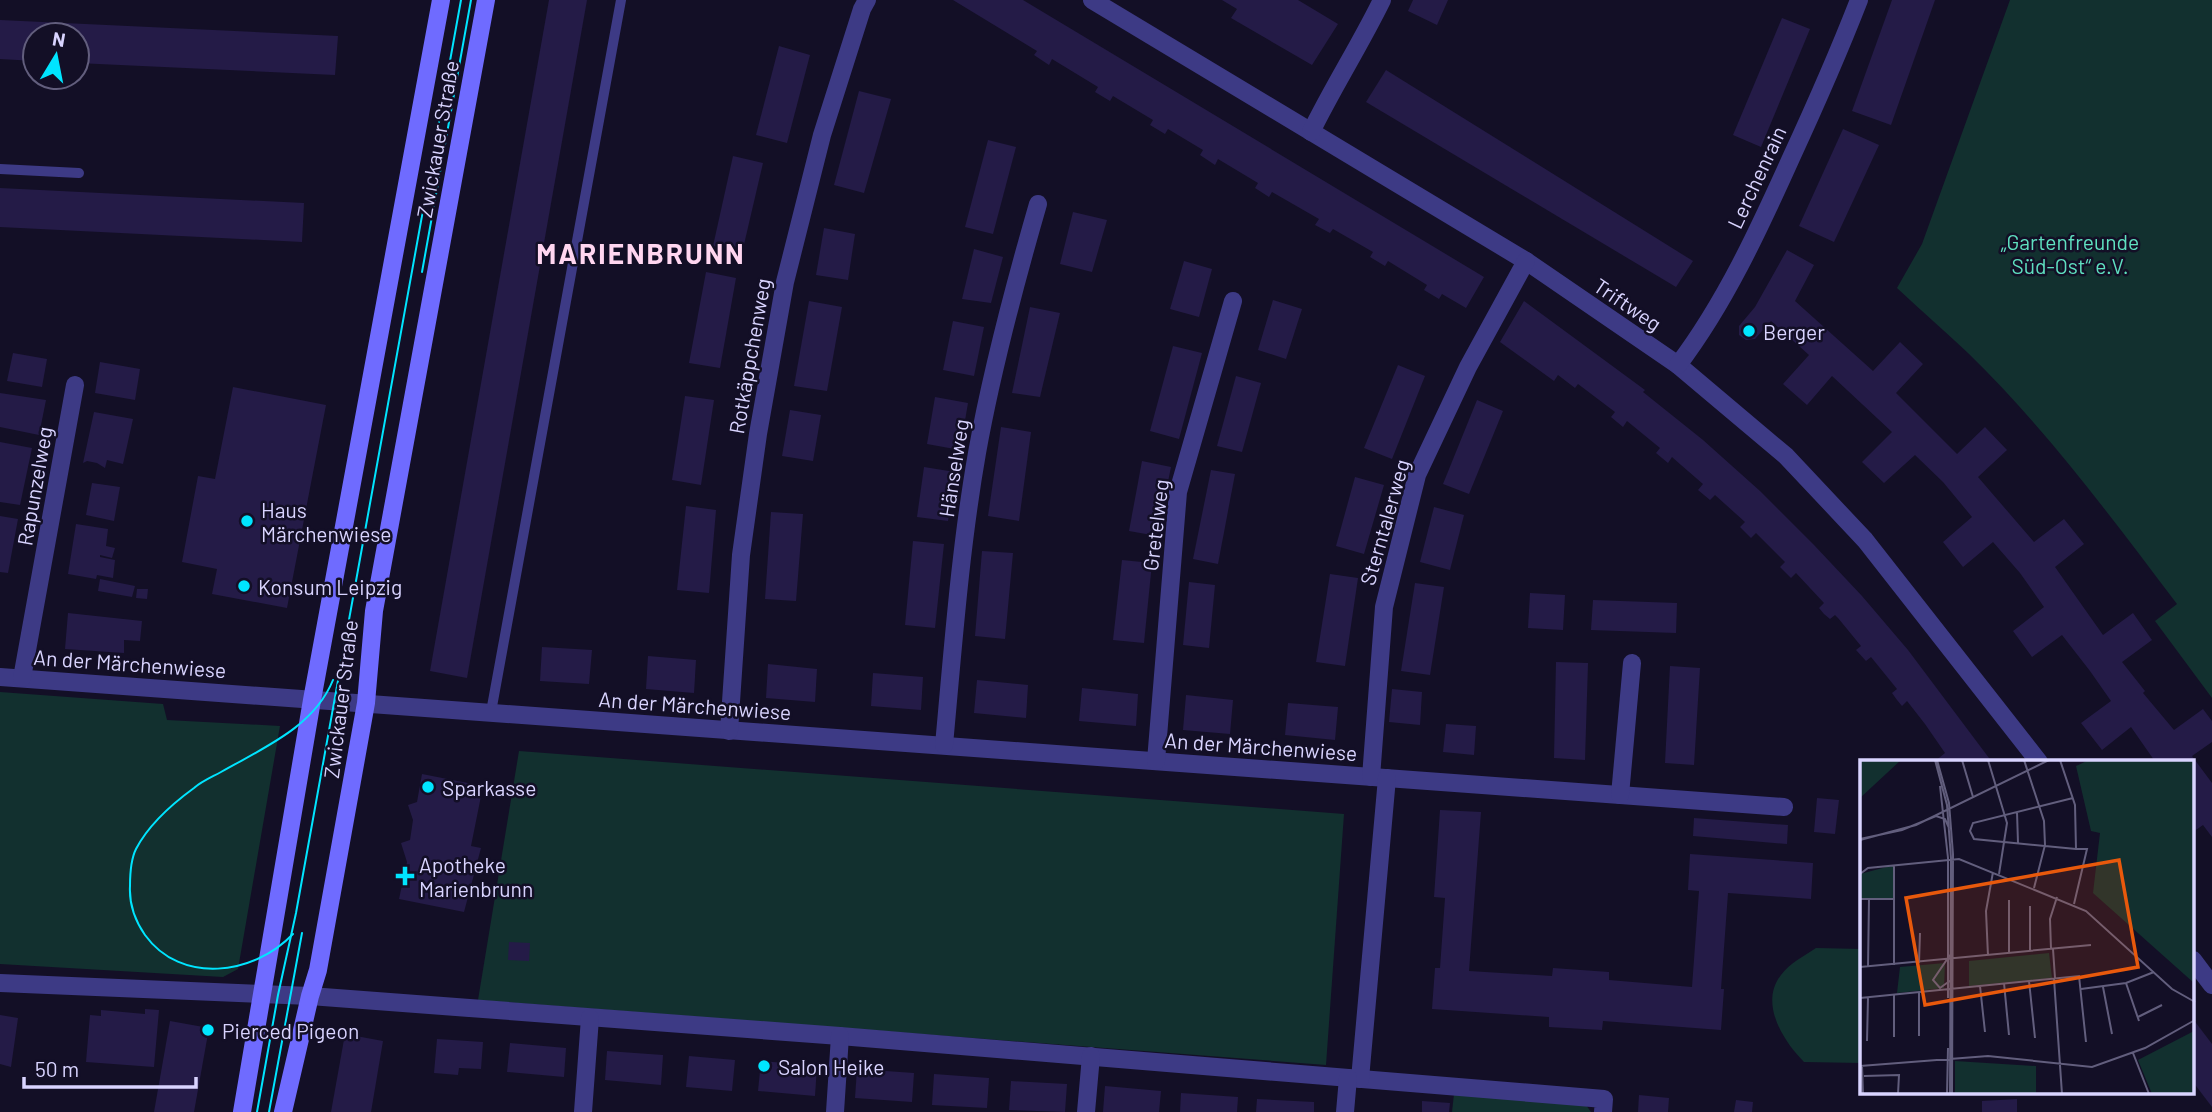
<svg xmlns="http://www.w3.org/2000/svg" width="2212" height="1112" font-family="Barlow,sans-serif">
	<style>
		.green { fill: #12302f }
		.building { fill: #241b47 }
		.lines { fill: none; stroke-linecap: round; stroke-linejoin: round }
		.service { stroke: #3d3a85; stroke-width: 10 }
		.minor { stroke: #3d3a85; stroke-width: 18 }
		.secondary { stroke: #6f6bff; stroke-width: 18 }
		.tram { stroke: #00e5ff; stroke-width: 2 }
		.poi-dot { fill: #00e5ff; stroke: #130f26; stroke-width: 2.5 }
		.labels { text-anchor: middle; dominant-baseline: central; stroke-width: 5; stroke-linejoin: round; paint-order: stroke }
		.street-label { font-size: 21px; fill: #d9d4ff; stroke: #130f26 }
		.park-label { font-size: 21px; fill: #5fe0c0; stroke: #130f26 }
		.poi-label { font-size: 21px; fill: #d9d4ff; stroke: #130f26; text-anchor: start }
		.district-label { font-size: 28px; font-weight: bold; letter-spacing: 2px; fill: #ffd6f0; stroke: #130f26 }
		.inset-road { fill: none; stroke: #625e7d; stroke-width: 2 }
		.view { fill: #e8590c; fill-opacity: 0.15; stroke: #e8590c; stroke-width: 3.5 }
		.inset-edge { fill: none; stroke: #d9d4ff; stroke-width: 3.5 }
	</style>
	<rect width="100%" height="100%" fill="#130f26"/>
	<g class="green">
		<path d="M2010,0H2212V698L2155,621L2177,604C2111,517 2046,429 1968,353C1945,331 1920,310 1897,288L1922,244Z"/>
		<path d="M0,692L163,704L167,720L280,726L238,969L223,977L0,964Z"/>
		<path d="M519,751L1344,814L1326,1065L478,1000Z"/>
		<path d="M1816,948L1862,949V1063L1804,1062C1783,1041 1759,1003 1781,975C1790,963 1804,956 1816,948Z"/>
		<path d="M1454,1094L1586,1105L1591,1112H1452Z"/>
	</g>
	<g class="building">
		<path d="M549,0H587L467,678L430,671Z"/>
		<path d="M953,0H1023L1484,277L1466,308L1442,294L1439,299L1424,290L1427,285L1388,261L1385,266L1370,257L1373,252L1333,229L1330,233L1315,225L1319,219L1272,192L1269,197L1255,188L1258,183L1218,159L1215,165L1200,155L1203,150L1168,129L1165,134L1150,125L1153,120L1113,96L1110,101L1095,92L1098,87L1052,59L1049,65L1034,55L1037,51Z"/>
		<path d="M1222,0H1298L1338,24L1312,65L1231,18L1237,9Z"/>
		<path d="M1413,0H1448L1437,25L1408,11Z"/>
		<path d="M1892,0H1935L1891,125L1852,111Z"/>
		<path d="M1782,18L1810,29L1761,147L1733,135Z"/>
		<path d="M0,20L338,36L335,75L77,63V35H35V61L0,59Z"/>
		<path d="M779,46L810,55L787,143L756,135Z"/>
		<path d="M1386,70L1693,261L1676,287L1366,102Z"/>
		<path d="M859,91L891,99L864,193L834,185Z"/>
		<path d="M1843,129L1879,145L1834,242L1799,226Z"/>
		<path d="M988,140L1016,147L993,234L965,227Z"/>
		<path d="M733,156L763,163L742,253L713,246Z"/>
		<path d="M0,188L304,203L302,242L0,227Z"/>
		<path d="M1073,212L1107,220L1092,272L1060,264Z"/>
		<path d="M824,228L855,234L848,280L816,275Z"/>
		<path d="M974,249L1003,257L991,303L962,299Z"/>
		<path d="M1787,250L1814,265L1795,301L1873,371L1900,342L1923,364L1896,393L1957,454L1985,427L2007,450L1978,477L2034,542L2064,519L2084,544L2055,567L2103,635L2133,613L2152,640L2122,662L2145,691L2143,693L2174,730L2203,709L2212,721V742L2192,756L2212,783V837L2203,825L2193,832V762H2158L2154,760L2131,727L2102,750L2081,723L2111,701L2090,671L2062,635L2032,657L2013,631L2044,607L2020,573L1993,542L1963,567L1943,542L1972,517L1943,482L1915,455L1884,483L1862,462L1892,432L1832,376L1807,405L1783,384L1809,355L1771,321L1755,339L1746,340L1739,335V326L1755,307Z"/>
		<path d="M1184,261L1212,269L1199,317L1170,309Z"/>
		<path d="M706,272L736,278L720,368L689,363Z"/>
		<path d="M1273,300L1302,309L1286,359L1258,350Z"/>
		<path d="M809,301L842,307L827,391L794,386Z"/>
		<path d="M1524,301L1645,390L1643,392L1703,440L1760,491L1814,545L1862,596L1908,650L1992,762H1934L1945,753L1925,724L1907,701L1902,706L1897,700L1892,693L1897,689L1871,657L1866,661L1856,650L1861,646L1838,618L1835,615L1830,619L1824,614L1819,608L1824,603L1796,573L1791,578L1780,567L1785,562L1756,533L1751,538L1740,527L1745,522L1715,495L1710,500L1698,490L1703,484L1681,465L1672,457L1668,463L1656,453L1660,448L1627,421L1623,427L1611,417L1615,412L1578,384L1575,388L1558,375L1554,381L1500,342Z"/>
		<path d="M1030,307L1060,313L1040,397L1012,393Z"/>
		<path d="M953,321L984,327L974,376L943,370Z"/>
		<path d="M1173,346L1202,353L1179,439L1150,431Z"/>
		<path d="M13,353L47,359L42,387L7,381Z"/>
		<path d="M100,362L140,369L135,400L95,393Z"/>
		<path d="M1398,365L1425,376L1392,459L1364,448Z"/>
		<path d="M1236,376L1261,383L1242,452L1217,446Z"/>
		<path d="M233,387L326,405L287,608L212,594L217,569L182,562L198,476L215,479Z"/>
		<path d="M0,393L46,400L39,435L0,427Z"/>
		<path d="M685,396L714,400L701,485L672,480Z"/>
		<path d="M935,397L968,403L960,450L927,444Z"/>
		<path d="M1477,400L1503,411L1469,494L1443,484Z"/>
		<path d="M790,410L821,415L813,461L782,456Z"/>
		<path d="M94,412L133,419L123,464L107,460L105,468L97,463L87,461L83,463Z"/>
		<path d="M1001,427L1031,432L1019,521L988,516Z"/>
		<path d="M0,442L32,448L20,505L0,502Z"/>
		<path d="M1142,461L1171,467L1157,536L1129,531Z"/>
		<path d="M924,467L955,472L948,521L917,517Z"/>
		<path d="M1211,470L1235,474L1218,564L1193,559Z"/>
		<path d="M1355,477L1384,485L1364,554L1336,546Z"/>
		<path d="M92,483L120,487L114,521L86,515Z"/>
		<path d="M686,506L716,510L709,593L677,590Z"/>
		<path d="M1434,507L1464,515L1450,570L1420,562Z"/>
		<path d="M771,512L803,514L796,601L765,599Z"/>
		<path d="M0,516L18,519L8,573L0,572Z"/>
		<path d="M76,524L108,529L106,546L115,548L112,558L100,555V557L115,560L113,578L97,575L96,579L68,574Z"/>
		<path d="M913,541L944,544L935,628L905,625Z"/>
		<path d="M982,551L1013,553L1005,639L975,636Z"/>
		<path d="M1122,560L1152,563L1144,643L1113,640Z"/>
		<path d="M1330,574L1358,578L1345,666L1316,662Z"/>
		<path d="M100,579L135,586L132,597L98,591Z"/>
		<path d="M1189,582L1215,585L1209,648L1183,645Z"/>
		<path d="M1415,583L1444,587L1430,675L1401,671Z"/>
		<path d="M137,589H148L147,599L136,598Z"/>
		<path d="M1530,593L1565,595L1563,630L1528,628Z"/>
		<path d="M1593,600L1677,603L1676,633L1591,630Z"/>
		<path d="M68,613L142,621L140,641L124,640V653L65,649Z"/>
		<path d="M542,647L592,650L589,684L540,681Z"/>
		<path d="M648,656L696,660L694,693L646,689Z"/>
		<path d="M1556,662L1588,663L1585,760L1554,758Z"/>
		<path d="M768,664L817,669L815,702L766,698Z"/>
		<path d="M1670,666L1700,668L1694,765L1665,763Z"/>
		<path d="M873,673L923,677L921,710L871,706Z"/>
		<path d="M977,680L1028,685L1026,718L974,713Z"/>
		<path d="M1082,688L1138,694L1136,726L1079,721Z"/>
		<path d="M1392,689L1422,692L1420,725L1389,722Z"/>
		<path d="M1186,695L1233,700L1230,734L1183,730Z"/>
		<path d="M1288,703L1338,707L1335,740L1285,735Z"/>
		<path d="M1446,724L1476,726L1474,755L1443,752Z"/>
		<path d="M422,774L483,786L471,846L481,848L464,912L399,899L407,862L401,843L410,840L413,820L408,805L417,802Z"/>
		<path d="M1817,798L1839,800L1835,834L1814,832Z"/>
		<path d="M1440,810L1481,812L1469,971L1552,976L1553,968L1609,972V980L1692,987L1699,891L1688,890L1690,854L1813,863L1811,899L1728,893L1721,989H1724L1721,1030L1603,1021L1602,1030L1549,1027V1017L1432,1009L1435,968H1440L1445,898L1434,897Z"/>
		<path d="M1694,818L1788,825L1787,844L1693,836Z"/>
		<path d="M509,942L530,943L529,961L508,960Z"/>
		<path d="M145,1009L159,1010L154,1067L86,1062L90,1015L101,1016V1010L145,1014Z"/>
		<path d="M0,1015L18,1018L11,1067L0,1064Z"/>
		<path d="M2193,1019L2212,1044V1107L2193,1082Z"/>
		<path d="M170,1021L209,1028L194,1112H154Z"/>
		<path d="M345,1034L383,1041L371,1112H331Z"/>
		<path d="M437,1039L483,1042L481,1069L459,1068L458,1075L434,1073Z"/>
		<path d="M510,1043L566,1048L564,1077L507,1072Z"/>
		<path d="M607,1051L663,1055L661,1085L605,1080Z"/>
		<path d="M689,1056L735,1060L732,1091L686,1087Z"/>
		<path d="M761,1061L817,1066L815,1096L758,1091Z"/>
		<path d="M857,1069L914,1073L912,1102L855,1098Z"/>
		<path d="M934,1074L989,1078L987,1108L932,1105Z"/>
		<path d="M1011,1081L1067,1084L1065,1112L1009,1110Z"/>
		<path d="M1105,1086L1161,1091L1159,1112H1103Z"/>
		<path d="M1181,1093L1238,1097L1237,1112H1180Z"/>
		<path d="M1639,1095L1669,1098L1668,1112H1638Z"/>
		<path d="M1257,1099L1314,1102V1112H1256Z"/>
		<path d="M2017,1099V1112H1982V1101Z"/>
		<path d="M1736,1100L1753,1102L1752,1112H1734Z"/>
		<path d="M1422,1101L1450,1103L1449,1112H1422Z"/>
	</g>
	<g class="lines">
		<g class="service">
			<path d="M0,169L79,173"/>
			<path d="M491,712L621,0"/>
		</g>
		<g class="minor">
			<path d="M1092,0L1526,261L1678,365L1786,456L1865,540L2039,762"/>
			<path d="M1311,132C1333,87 1360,45 1382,0"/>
			<path d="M1678,365C1725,303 1759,229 1791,158C1815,106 1838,54 1859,0"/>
			<path d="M0,677L1784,807"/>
			<path d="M22,678L75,385"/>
			<path d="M729,731L741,555L758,434L785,282L822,135L862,9L867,0"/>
			<path d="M944,745C953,648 960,550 977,453C992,369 1014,287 1038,204"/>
			<path d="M1156,761L1178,492L1233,301"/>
			<path d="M1371,777L1384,607L1417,475L1468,367L1526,261"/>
			<path d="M1620,795L1632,663"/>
			<path d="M2193,960L2212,985"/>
			<path d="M0,983L310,996L840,1036L1604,1099L1603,1112"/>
			<path d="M1360,1079L1387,778"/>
			<path d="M583,1112L590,1018"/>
			<path d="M835,1112L840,1036"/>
			<path d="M1086,1112L1091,1056"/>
			<path d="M1345,1112L1348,1078"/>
		</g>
		<g class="secondary">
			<path d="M242,1112L312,700L441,0"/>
			<path d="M283,1112L310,996L318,970L366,703L374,611L486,0"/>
		</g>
		<g class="tram">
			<path d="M422,272L471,0"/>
			<path d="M293,934C254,975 181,985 145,935C134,919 129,904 130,886C130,874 131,859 136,849C148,826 172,804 194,788C202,781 212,777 221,772C263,748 314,727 333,680"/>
			<path d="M257,1112L278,995L296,913L461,0"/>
			<path d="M269,1112L302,933"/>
		</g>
	</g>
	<g class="poi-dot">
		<circle cx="1749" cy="331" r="7"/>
		<circle cx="247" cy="521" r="7"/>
		<circle cx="244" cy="586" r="7"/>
		<circle cx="428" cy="787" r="7"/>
		<path d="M401.5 865.5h7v7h7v7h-7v7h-7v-7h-7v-7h7z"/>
		<circle cx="208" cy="1030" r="7"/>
		<circle cx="764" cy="1066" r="7"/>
	</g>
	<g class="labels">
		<g class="street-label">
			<text transform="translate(437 139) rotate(-80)">Zwickauer Straße</text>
			<text transform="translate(1756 177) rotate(-65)">Lerchenrain</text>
			<text transform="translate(1628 304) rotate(34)">Triftweg</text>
			<text transform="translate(749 356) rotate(-80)">Rotkäppchenweg</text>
			<text transform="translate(953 468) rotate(-81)">Hänselweg</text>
			<text transform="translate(34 486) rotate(-80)">Rapunzelweg</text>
			<text transform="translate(1384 522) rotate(-74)">Sterntalerweg</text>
			<text transform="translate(1155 525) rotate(-83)">Gretelweg</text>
			<text transform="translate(130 663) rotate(4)">An der Märchenwiese</text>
			<text transform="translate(340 699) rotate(-83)">Zwickauer Straße</text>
			<text transform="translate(695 705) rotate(4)">An der Märchenwiese</text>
			<text transform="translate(1261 746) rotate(4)">An der Märchenwiese</text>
		</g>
		<g class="park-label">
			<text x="2070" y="241">„Gartenfreunde<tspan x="2070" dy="24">Süd-Ost“ e.V.</tspan></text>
		</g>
		<g class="poi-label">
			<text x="1763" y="331">Berger</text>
			<text x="261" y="509">Haus<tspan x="261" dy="24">Märchenwiese</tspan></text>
			<text x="258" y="586">Konsum Leipzig</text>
			<text x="442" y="787">Sparkasse</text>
			<text x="419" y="864">Apotheke<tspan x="419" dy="24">Marienbrunn</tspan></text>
			<text x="222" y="1030">Pierced Pigeon</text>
			<text x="778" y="1066">Salon Heike</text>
		</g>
		<g class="district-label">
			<text x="641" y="253">MARIENBRUNN</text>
		</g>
	</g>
	<g transform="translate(1860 760)">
		<rect width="334" height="334" fill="#130f26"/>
		<path d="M0,0H41L0,38ZM229,0H334V223L233,133L240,73L231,71L216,6ZM34,105V139H0V114ZM189,193L192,218L109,226V201ZM85,203L84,228L37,233L40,207ZM334,271V334H292L278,300ZM95,301L176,306V334H95Z" fill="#12302f"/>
		<path class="inset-road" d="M75,0L87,45L91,98L90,334M77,0L89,43L93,94L92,334M102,0L113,37M128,0L147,63L139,114M164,0L184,61L185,85L174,128M200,0L215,45L216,89H227L214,144M80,26L88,98V238M213,38L113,63L110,71L114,79L216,89M157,52L158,83M0,79L42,70L76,56L85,59L89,68M0,80L56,65L189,0M0,114L8,108L99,99L226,151L312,229L335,242M0,139H34M149,140V193M170,146V191M191,189L190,159L197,137M193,189L195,218M90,195L73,220L80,228L91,220M128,196L126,151L133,112M59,203L60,173M34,205V105M0,207L231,185M8,207L9,139M194,219L202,334M169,221L175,278M144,223L149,275M266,223L279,261M120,226L125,272M243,227L252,274M221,229L266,223L294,212M34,235V277M0,238L219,216L226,282M278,257L302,245M59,276V233M7,281L8,238M273,293L289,334M2,305L3,334M0,306L128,296L232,307L285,288L335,260M4,316L39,315L38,334M87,334L88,288"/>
		<path class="view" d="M259,100L278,207L65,245L46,138Z"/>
		<rect width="334" height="334" class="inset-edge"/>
	</g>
	<g transform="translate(56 56) rotate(10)"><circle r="33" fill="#130f26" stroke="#625e7d" stroke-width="2"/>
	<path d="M0-5L12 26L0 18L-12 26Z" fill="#00e5ff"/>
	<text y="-10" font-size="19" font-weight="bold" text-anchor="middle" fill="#d9d4ff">N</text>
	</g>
	<path d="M24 1077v10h172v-10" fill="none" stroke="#d9d4ff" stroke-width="3.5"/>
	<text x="35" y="1077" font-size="21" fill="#d9d4ff" stroke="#130f26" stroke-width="5" paint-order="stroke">50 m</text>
</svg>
